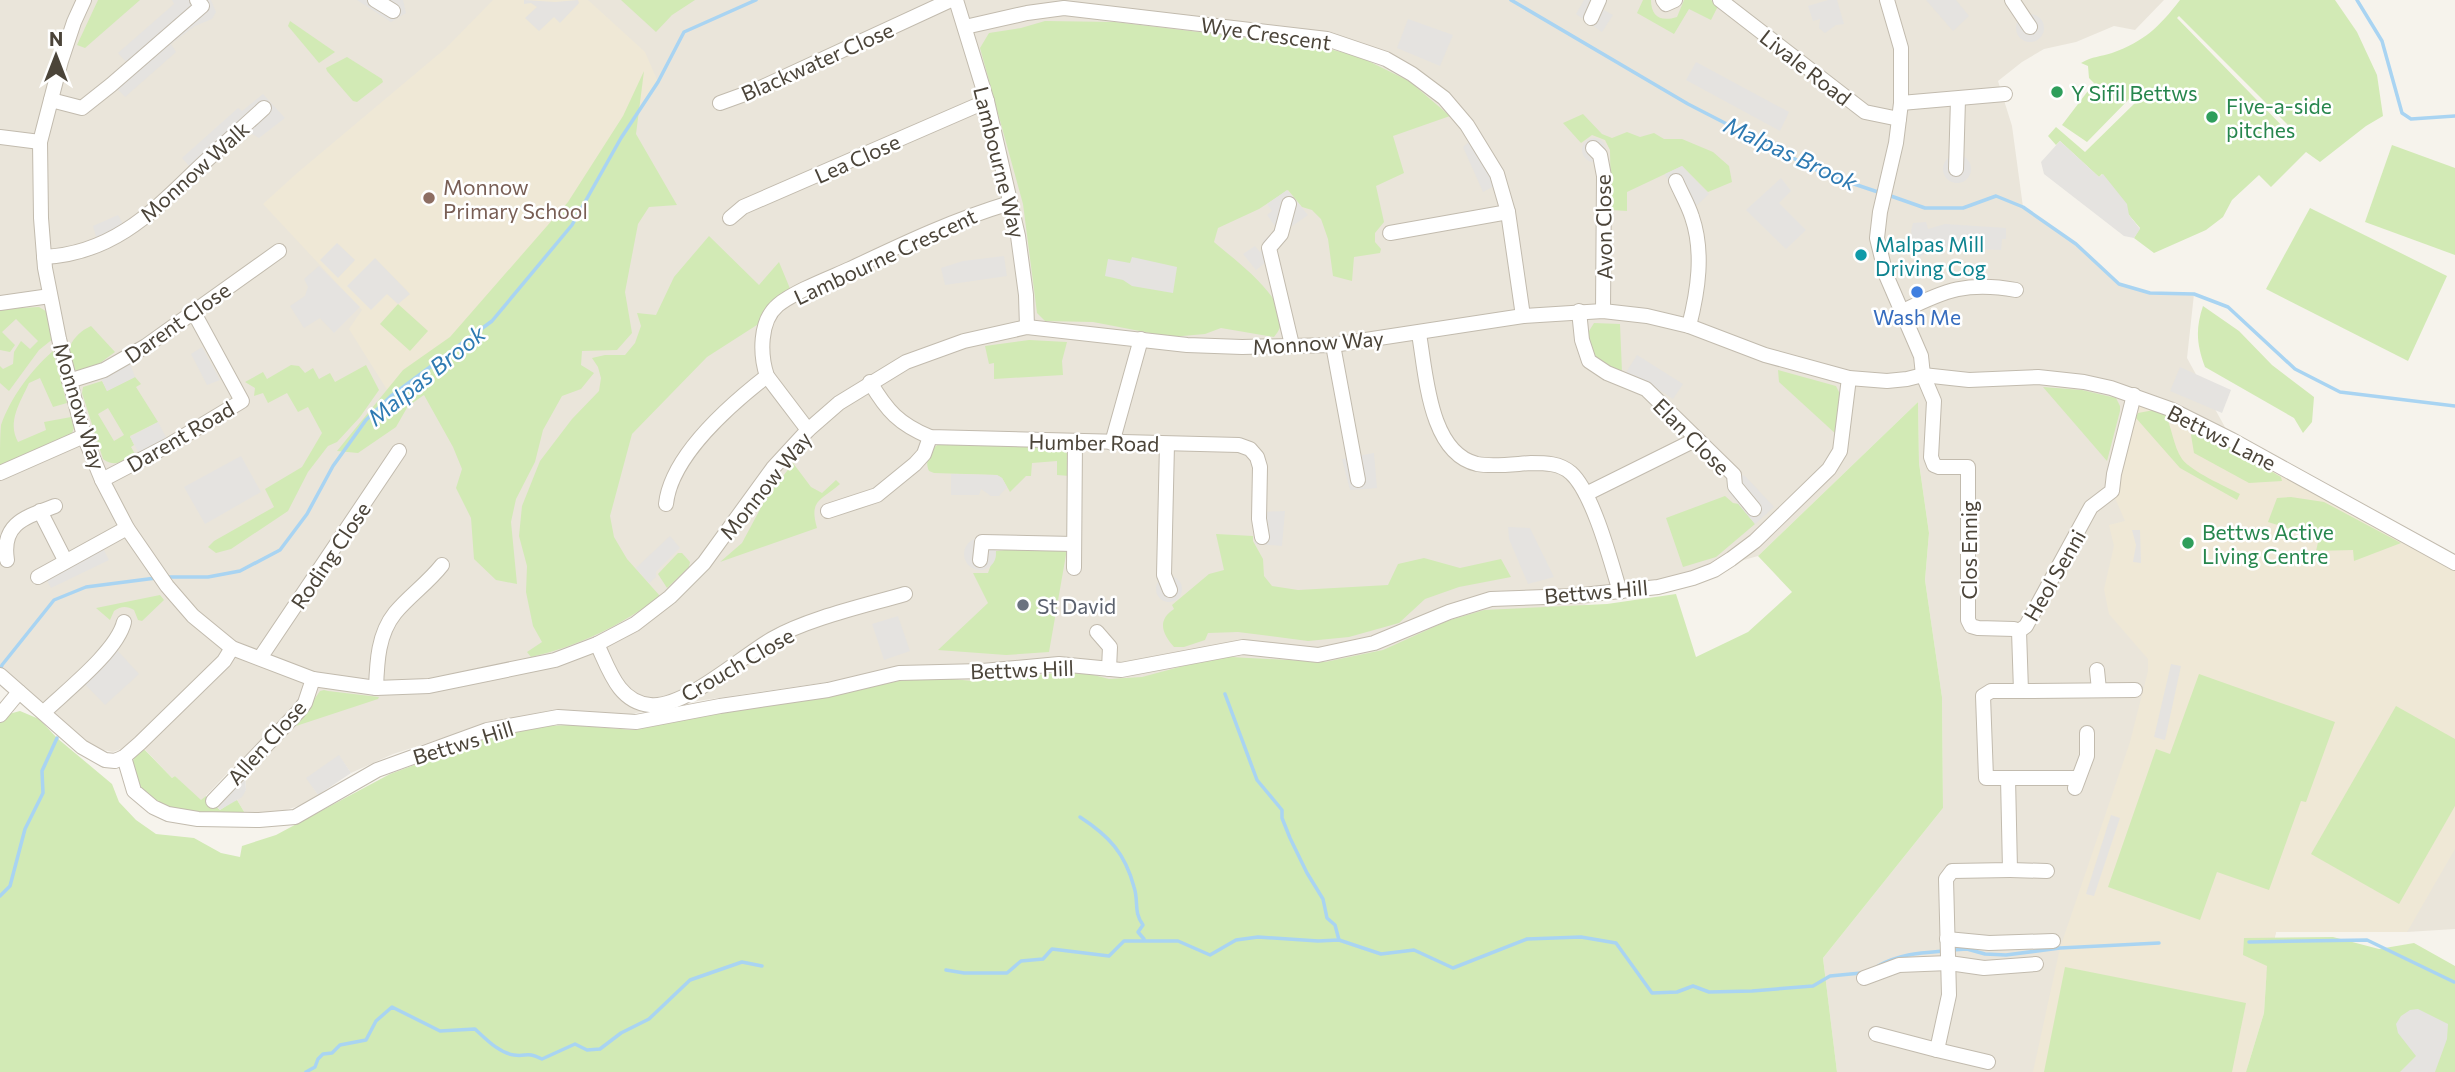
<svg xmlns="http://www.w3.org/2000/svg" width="2455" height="1072" font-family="Commissioner,sans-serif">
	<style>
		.residential { fill: #eae5da }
		.education { fill: #efe8d6 }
		.green { fill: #d2eab5; fill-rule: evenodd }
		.parking { fill: #e5e3e0 }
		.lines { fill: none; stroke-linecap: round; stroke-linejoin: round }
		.stream { stroke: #a9d4f2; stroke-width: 3.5 }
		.minor-casing { stroke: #c2bbae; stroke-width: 16 }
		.minor { stroke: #fff; stroke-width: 14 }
		.leisure-dot { fill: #2e9e5b; stroke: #fff; stroke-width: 2.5 }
		.education-dot { fill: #8d6e63; stroke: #fff; stroke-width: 2.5 }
		.culture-dot { fill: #0f9aa8; stroke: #fff; stroke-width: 2.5 }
		.shop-dot { fill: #3f7fe0; stroke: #fff; stroke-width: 2.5 }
		.worship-dot { fill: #6b7280; stroke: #fff; stroke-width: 2.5 }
		.labels { text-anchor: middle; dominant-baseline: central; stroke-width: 5; stroke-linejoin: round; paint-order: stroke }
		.street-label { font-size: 21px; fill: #4b4439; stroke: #fff }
		.leisure-label { font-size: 21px; fill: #27864d; stroke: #fff; text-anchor: start }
		.education-label { font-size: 21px; fill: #785e54; stroke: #fff; text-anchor: start }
		.culture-label { font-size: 21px; fill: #0d838f; stroke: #fff; text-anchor: start }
		.shop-label { font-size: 21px; fill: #366cbe; stroke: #fff }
		.worship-label { font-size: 21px; fill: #5b616d; stroke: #fff; text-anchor: start }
		.water-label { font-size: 23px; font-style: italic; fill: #2e7ab2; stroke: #fff }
	</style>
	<rect width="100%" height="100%" fill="#f6f3ec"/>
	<path class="residential" d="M0,0H2164L2135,30L2114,26L2076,42L2044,49L2022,62L1998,81L2012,126L2023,207L2076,244L2119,284L2150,293L2194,294L2187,358L2232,440L2455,563V929L2407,932H2276L2246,1072H1837L1823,958L1943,808L1942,697L1925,580L1929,533L1919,463L1918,402L1758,556L1478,635L1143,709L841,680L670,705L632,714L572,712L481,726L393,754L351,773L339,756L307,778L318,795L304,804L286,810L246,815L237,800L246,790L245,773L235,765L201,801L175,776L172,778L135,739L124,748L113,752L94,748L0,665Z"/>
	<g class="education">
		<path d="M493,0H588L645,52L658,82L621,138L572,225L391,396L349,329L362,310L263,204L296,174L446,48Z"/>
		<path d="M2134,395L2455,563V849L2407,932H2276L2267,966L2264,1013L2246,1072H2033L2060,948L2130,742L2148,671V659L2109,614L2104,589L2114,546L2109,525L2125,521L2112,491Z"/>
	</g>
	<g class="green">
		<path d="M98,0H140L85,48L77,45Z"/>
		<path d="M621,0H695L672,15L656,32Z"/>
		<path d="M1643,0H1651C1651,17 1661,22 1677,17L1684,0H1711L1718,6L1711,20L1689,9L1674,34L1637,13Z"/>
		<path d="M2180,0H2335L2357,32L2377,75L2383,116L2366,126L2320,162L2306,152L2271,187L2259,175L2232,200L2223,217L2206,230L2154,253L2134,238L2140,228L2129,215L2102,174L2099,177L2060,141L2056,145L2048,136L2056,127L2085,152L2136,102L2131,97L2087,142L2062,125L2094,83L2089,78L2088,66L2081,63C2093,56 2100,57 2112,53C2145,41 2159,27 2180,0ZM2179,16L2291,128L2288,132L2177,18Z"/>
		<path d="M290,21L335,52L319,63L288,26Z"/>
		<path d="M1045,21L1115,22L1316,46L1358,56L1409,81L1450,116L1393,136L1404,173L1376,186L1384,222L1375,233V242L1381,249L1380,253L1354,257L1352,281L1333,276L1328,239L1321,219L1312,210L1302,207L1288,190L1259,209L1218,228L1214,242C1233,259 1289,298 1280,327C1279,331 1276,334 1274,337L1221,328L1205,334L1171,337L1093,322L1045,321L1037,313L1023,204L980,48L989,33L1021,28Z"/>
		<path d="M347,57L382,79L383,82L357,102L353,101L327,71L326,68Z"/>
		<path d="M644,71L636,134L677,205L649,207L638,224L625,292L632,333L617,350L582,351L581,365L594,373L581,389L562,396L543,430L535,462L516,499L511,522L517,584L496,580L474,559L471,518L456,488L462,469L453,447L424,395L408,406L396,427L358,453L337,451L403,370L450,337L568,202L623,116Z"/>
		<path d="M1583,114L1602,134L1612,138L1627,132L1640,137L1654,133L1664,139H1682L1713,152L1729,166L1732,182L1708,192L1682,166L1627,192V211L1611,210L1610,150L1605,140L1592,135L1581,143L1563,123Z"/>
		<path d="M2392,145L2455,168V255L2365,222Z"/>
		<path d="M2310,208L2447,276L2408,361L2266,289Z"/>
		<path d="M709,236L759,285L779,262L791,291L760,323L707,357L632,434L610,516L614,537L627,559L660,596C622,625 579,646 531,657L527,652L542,642L533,626L526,592L527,566L519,536L522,506L540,461L572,419L599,391L601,378L598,367L592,358L605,355H625L635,343L641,326L637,313L656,315L674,277Z"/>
		<path d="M398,304L428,331L410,351L380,324Z"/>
		<path d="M2203,306L2239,331L2272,365L2314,397L2312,422L2303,433L2294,418L2205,367C2197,345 2195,330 2203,306Z"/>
		<path d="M39,307L49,313L54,338L39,350L9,391L0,383V366L3,369L13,364L14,352L21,341L30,349L38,341L16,319L2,332L15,345L10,352L0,350V309Z"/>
		<path d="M1594,323L1620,324L1622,372C1601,362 1591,360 1586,336Z"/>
		<path d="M91,326L115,352L92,369L77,372C58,356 73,334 91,326Z"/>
		<path d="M1029,340L1067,342L1062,361L1063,375L994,379V363L989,364L985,346Z"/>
		<path d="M53,351L67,403L53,407L40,378L29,383C20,403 7,421 18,442L46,430L44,422L71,417L74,428L71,436L0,465C0,453 0,436 1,425C11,397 31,370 53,351Z"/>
		<path d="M291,365L299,366L305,373L313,368L319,379L330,373L335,382L366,365L379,390L360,417L337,442L328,446L308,472L288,511L231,549L216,553L208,547L214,541L274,507L265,489L302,467L322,433L308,407L298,412L287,393L268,403L263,393L254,396L255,388L245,382L263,372L267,379Z"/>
		<path d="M1778,370L1836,386L1841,396L1837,435L1779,382Z"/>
		<path d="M135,377L141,384L136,387L158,422L130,436L134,445L131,447L135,454C124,461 115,468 103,459L82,393L83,387L102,381L107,391ZM108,408L124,435L114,441L98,414Z"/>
		<path d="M2043,387L2082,390L2116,398L2120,406V411L2107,461Z"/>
		<path d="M1918,402L1919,463L1929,533L1925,580L1942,697L1943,808L1823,958L1837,1072H0V721L5,715L20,711L39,719L57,738L112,784L119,802L136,820L156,834L194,838L221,853L240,857L242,846L276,835L390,774L493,736L542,726L570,725L634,730L674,719L836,695L876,684L930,677L973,681L1078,671L1109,679L1142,677L1213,658L1230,657L1325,662L1383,650L1447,621L1484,610L1607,604L1676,594L1696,657L1748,632L1792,592L1758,556Z"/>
		<path d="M2154,410L2164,412C2172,426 2173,446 2182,459C2192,472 2225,486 2240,494L2237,500L2180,468L2136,418L2138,413Z"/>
		<path d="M2200,430L2281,477L2282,481L2249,483L2194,453L2191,435L2195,431Z"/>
		<path d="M941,443L1050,446L1051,449H1062L1068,454L1070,476L1057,475V461L1032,463L1031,476H1026L1010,492L1002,478L997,475L934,473L929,471C924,460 930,448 941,443Z"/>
		<path d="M793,463L811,487L822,493L836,480L840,484C820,501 809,500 817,528L720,562L742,543L765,500Z"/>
		<path d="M1725,496L1733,503L1739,504L1755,524L1716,557L1683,567L1666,518Z"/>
		<path d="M2291,497L2324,502L2401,543L2354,561L2353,550L2316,551L2319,538L2268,522L2277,498Z"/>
		<path d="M1216,534L1253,536V541L1263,559L1264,576L1272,586L1298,590L1388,585L1398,564L1424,558L1460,568L1501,559L1511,577L1459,587L1425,599L1399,623L1349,637L1308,641L1238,632L1208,633L1205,640L1184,647H1174C1163,634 1156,621 1174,609L1172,605L1209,574L1224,570Z"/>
		<path d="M1023,548L1067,549L1049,652L1006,655L938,650L988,603L973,573H988L996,551Z"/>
		<path d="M678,553H682L690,562L689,567L667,588L658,574Z"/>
		<path d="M160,595L164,600L142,621L138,620L134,610C127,606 121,606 114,611L110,620L96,608Z"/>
		<path d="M2199,674L2335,722L2306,802L2301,801L2269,890L2217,872L2200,920L2108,887L2156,749L2170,754Z"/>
		<path d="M324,690L328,691L379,697L378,699L296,726L320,691Z"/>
		<path d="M2396,706L2455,739V806L2399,904L2311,854Z"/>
		<path d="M143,748L172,778L175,776L201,800L206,796L220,810L233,801L237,800L246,815C220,814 158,815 142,792C137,785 134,774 131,766L136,753Z"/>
		<path d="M2333,937L2379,949L2414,943L2455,966V1072H2246L2264,1013L2267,966L2243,955L2244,938Z"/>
		<path d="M2065,967L2246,1003L2232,1072H2044Z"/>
	</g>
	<g class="parking">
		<path d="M172,0H211L216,12L212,19L195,26L171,44L176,52L125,97L108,79L127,63L118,53L174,4Z"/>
		<path d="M357,0H403L406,13L391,22Z"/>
		<path d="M524,0L555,2L578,0L579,3L560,23L554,17L539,31L525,18L537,7L531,3L524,4Z"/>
		<path d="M1584,0H1606L1602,9L1613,15L1602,32L1576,14Z"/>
		<path d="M1828,0H1837L1844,24L1836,25L1825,33L1819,28L1820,19L1813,21L1808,6Z"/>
		<path d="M1926,0H1956L1969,16L1953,31Z"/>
		<circle cx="2030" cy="28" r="14"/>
		<path d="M1408,19L1453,35L1440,66L1397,48Z"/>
		<path d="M1696,62L1789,112L1780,131L1686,80Z"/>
		<path d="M263,94L285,118L259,138L250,133L245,136L199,177L182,158L238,108L242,111Z"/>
		<circle cx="1594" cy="150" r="12"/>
		<path d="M1473,139L1496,185L1483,192L1463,147Z"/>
		<path d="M2060,141L2099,177L2103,174L2127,204L2129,215L2140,229L2134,238L2124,236L2044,174L2041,162Z"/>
		<circle cx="1957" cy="169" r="14"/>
		<path d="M1682,166L1709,194L1696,206L1682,210L1665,174Z"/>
		<path d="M1781,178L1791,191L1779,203L1806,230L1786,249L1746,210Z"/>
		<path d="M1287,190L1308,215L1281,234L1266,262L1256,270L1243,254L1255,246L1260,252L1266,246L1263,241L1277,229L1267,215L1272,211L1267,204Z"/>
		<path d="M118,215L130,236L100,251L93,226Z"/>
		<path d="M1926,222L1928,229L1945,224L2006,228V239H2002L2001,250L1930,247V251L1919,257L1914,250L1911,231L1913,223Z"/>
		<path d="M337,243L355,260L338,278L320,260Z"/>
		<path d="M1004,256L1007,276L945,285L941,268L963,261Z"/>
		<path d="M1132,257L1177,267L1173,293L1132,286L1123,280L1105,276L1108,259L1130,263Z"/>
		<path d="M375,258L410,294L398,304L387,294L371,310L347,286Z"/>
		<path d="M319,266L360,307L334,333L320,318L304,328L290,306L305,296L308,287L304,279Z"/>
		<path d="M202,347L220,380L207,385L191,354Z"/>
		<path d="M1637,355L1683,384L1673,399L1653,386L1625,374Z"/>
		<path d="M129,361L135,377L107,391L100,376Z"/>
		<path d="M2180,367L2231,390L2222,413L2170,391Z"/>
		<path d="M158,422L167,439L140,455L130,437Z"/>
		<path d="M1374,453L1377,488L1350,490L1342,459Z"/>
		<path d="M241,456L261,492L205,524L184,487Z"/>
		<path d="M951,474L997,475L1002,478L1007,487L999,496H991L981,489L979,495H951Z"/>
		<path d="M1739,474L1745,476L1774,507L1755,524L1729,493L1727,486L1729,479Z"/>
		<path d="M1285,511L1282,546L1255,544L1252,512Z"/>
		<path d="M1508,527L1530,528L1554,577L1528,584L1509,539Z"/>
		<path d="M2132,530H2140L2141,563L2133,562L2136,545Z"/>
		<path d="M670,536L680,548L656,572V577L649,583L636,568Z"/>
		<circle cx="980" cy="554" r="16"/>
		<path d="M98,538L109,560L51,588L40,567Z"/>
		<circle cx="1169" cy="589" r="13"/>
		<path d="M898,616L910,651L884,660L872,624Z"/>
		<path d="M117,650L139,674L105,705L83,682Z"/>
		<path d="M2171,664L2181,666L2165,740L2154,737Z"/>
		<path d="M339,755L351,773L318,795L306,778Z"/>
		<path d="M237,766L245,773L246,790L242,797L220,810L207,797Z"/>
		<path d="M2111,815L2120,818L2094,896L2086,894Z"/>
		<path d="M2418,1009L2448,1024L2447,1039L2435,1072H2400L2416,1056L2398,1033L2396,1024L2401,1016L2410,1010Z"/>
	</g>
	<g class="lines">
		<g class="stream">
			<path d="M1511,0L1688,104L1824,174L1881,193"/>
			<path d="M2357,0L2382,41L2402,113L2411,119L2455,116"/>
			<path d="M1888,195L1925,208H1963L1996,196L2023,207L2076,244L2119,284L2150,293L2194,294L2228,307L2295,369L2340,392L2455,406"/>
			<path d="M167,577H208L240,571L280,550L307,514L333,466L366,420L391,396L492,321L572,225L621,138L658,82L684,32L756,0"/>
			<path d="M0,671L2,665L54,600L86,587L156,578"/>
			<path d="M1225,694L1257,780L1282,810V818L1290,838L1307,873L1323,899L1327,918L1335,925L1339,940"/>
			<path d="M1080,817C1109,836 1125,853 1134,887C1139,902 1133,911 1143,925L1138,932L1144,939"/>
			<path d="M0,896L10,886L25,829L43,793L42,771L57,738"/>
			<path d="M2249,942L2367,940L2454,982"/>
			<path d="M1952,950L1967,949L1985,954L2006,955L2060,948L2159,943"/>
			<path d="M1878,966C1900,954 1919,953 1944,951"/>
			<path d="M946,970L964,973H1007L1021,961L1043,959L1052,949L1109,956L1124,941H1178L1210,955L1236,940L1258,937L1318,941L1339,940L1381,954L1414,950L1453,968L1527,939L1581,937L1616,943L1652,993L1677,992L1693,986L1709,992L1752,991L1813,986L1830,976L1861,973"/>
			<path d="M306,1072L315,1067L318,1059L323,1054L332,1053L340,1045L366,1040L376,1021L392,1007L440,1031L475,1029C486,1039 499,1053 514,1055C527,1057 526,1051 542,1059L575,1044L587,1050L600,1049L621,1033L649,1019L690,980L742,962L762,966"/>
		</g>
		<defs>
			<g id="minor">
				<path d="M84,0L74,22L61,61L40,142L41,218L45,268L59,339L84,436L102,480L127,528L167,586L193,616L232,648L313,679L376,688L429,686L555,660L597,644L635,624L670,597L704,563L773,468L808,430L839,403L906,362L964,341L1027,327L1187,345L1242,347L1333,345L1523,316L1603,311L1647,316L1689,326L1765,355L1849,378L1887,381L1907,379L1923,375L1969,380L2038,377L2084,382L2111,388L2170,409L2232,440L2455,563"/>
				<path d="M375,0L393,11"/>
				<path d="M956,0L987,101L1018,236L1026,295L1027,327"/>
				<path d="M1663,0L1666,4L1675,0"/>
				<path d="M1720,0L1865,112L1899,119"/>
				<path d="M1887,0L1901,48V103L1896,143L1880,212L1877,238L1886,275L1921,356L1923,375L1934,401L1931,457L1934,465L1939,467H1968V620L1971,626L1978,628L2014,629L2019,631"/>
				<path d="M2012,0L2030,27"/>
				<path d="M1591,18L1599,0"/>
				<path d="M965,27L1027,13L1064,8L1327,39L1386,59L1412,74L1444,98L1467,125L1497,174L1508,212L1523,316"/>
				<path d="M51,100L82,108L111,85L202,6L197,0"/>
				<path d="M720,103L756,90L951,0"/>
				<path d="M1901,103L2005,94"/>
				<path d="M0,137L40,142"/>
				<path d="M1593,148L1600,155L1604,176L1603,311"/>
				<path d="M1956,169L1958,99"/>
				<path d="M1676,181C1681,193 1688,204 1692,217C1704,252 1698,291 1689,326"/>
				<path d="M1289,204L1281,234L1269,248L1292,345"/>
				<path d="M730,218L743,207L987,101"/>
				<path d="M1390,233L1508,212"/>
				<path d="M44,257C108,254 148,217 192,174C215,152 240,130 264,108"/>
				<path d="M0,303L50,296"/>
				<path d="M1579,311L1582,340L1589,361L1607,373L1646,389L1734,475L1735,486L1754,509"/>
				<path d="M1903,311C1945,290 1968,281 2016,290"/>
				<path d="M1419,334C1426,373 1429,453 1477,464C1493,467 1514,464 1531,463C1545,463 1560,463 1571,473C1593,493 1611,562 1620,592"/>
				<path d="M1333,345L1358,480"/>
				<path d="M69,381L104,370L146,346L279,251"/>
				<path d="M870,382C887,411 899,424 930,437L1239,445L1250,449L1257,457L1260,467L1259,519L1262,537"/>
				<path d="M808,430L767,376C760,355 759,321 778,305C795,291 830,278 850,269C903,244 953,220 1010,203"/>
				<path d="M1112,443L1141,339"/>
				<path d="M1167,444L1164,575L1170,590"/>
				<path d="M0,473L84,436"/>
				<path d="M102,480L169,445L242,401L193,311"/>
				<path d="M1586,494L1697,439"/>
				<path d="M666,504C671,456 731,404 767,376"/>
				<path d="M40,511L65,560"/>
				<path d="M828,511L877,495L915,464L924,454L930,437"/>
				<path d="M7,560C1,523 26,517 55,506"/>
				<path d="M980,560L982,542L1074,544"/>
				<path d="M1074,568L1075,442"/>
				<path d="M38,577L127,528"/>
				<path d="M2019,631L2026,626L2091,507L2112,491L2114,474L2134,395"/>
				<path d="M1097,632L1110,647L1109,669"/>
				<path d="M597,644C609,669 618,702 650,705C684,709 742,656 772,639C809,618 864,606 905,594"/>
				<path d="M260,658L399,451"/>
				<path d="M2097,670L2099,690"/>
				<path d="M0,675L82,747L105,760L115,761L124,757L140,743L224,661L232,648"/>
				<path d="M376,688C377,662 378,634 395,613C409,596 428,583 442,565"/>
				<path d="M2021,691L2135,690"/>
				<path d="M44,712C67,690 117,651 124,622"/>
				<path d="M0,715L19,692"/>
				<path d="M124,757L134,791L153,807L168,814L198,819L259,820L295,817L377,770L487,730L558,717L636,722L720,706L828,690L899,673L982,671L1059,664L1121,670L1243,647L1318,655L1374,643L1449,612L1491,599L1573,596L1658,587L1693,578L1714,570L1731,559L1755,541L1829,469L1840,451L1849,378"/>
				<path d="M2008,778H2078"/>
				<path d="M2075,788L2087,756V733"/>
				<path d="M213,801L298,712L305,703L313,679"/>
				<path d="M2010,870L2047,871"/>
				<path d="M1947,939L1989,943L2053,941"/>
				<path d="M1864,978L1899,965L1949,963L1984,968L2036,964"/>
				<path d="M1876,1034L1937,1050L1949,995L1946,879L1952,871L2010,870L2008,778H1986L1983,696L1991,691H2021L2019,631"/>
				<path d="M1937,1050L1988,1062"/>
			</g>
		</defs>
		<use href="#minor" class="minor-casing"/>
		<use href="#minor" class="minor"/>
	</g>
	<g class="leisure-dot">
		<circle cx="2057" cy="92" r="7"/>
		<circle cx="2212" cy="117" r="7"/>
		<circle cx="2188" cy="543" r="7"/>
	</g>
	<circle class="education-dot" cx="429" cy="198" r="7"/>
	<circle class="culture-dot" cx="1861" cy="255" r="7"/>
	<circle class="shop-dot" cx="1917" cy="292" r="7"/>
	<circle class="worship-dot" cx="1023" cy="605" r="7"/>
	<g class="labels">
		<g class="street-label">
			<text transform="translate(1266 33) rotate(8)">Wye Crescent</text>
			<text transform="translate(817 61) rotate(-24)">Blackwater Close</text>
			<text transform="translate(1806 67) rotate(38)">Livale Road</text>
			<text transform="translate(857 158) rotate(-24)">Lea Close</text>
			<text transform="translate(1000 162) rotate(76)">Lambourne Way</text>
			<text transform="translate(194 171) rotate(-42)">Monnow Walk</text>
			<text transform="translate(1603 227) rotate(-91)">Avon Close</text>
			<text transform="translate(885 256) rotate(-25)">Lambourne Crescent</text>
			<text transform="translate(177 322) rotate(-35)">Darent Close</text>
			<text transform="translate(1318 342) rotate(-4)">Monnow Way</text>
			<text transform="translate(80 406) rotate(73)">Monnow Way</text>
			<text transform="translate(180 436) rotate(-30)">Darent Road</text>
			<text transform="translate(1692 436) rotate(45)">Elan Close</text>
			<text transform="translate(2222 437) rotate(27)">Bettws Lane</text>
			<text transform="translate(1094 442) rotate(1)">Humber Road</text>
			<text transform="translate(765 485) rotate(-51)">Monnow Way</text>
			<text transform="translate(1968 550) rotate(-90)">Clos Ennig</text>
			<text transform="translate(330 555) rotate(-56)">Roding Close</text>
			<text transform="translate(2054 575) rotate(-60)">Heol Senni</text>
			<text transform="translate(1596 591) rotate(-5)">Bettws Hill</text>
			<text transform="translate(737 664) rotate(-30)">Crouch Close</text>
			<text transform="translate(1022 669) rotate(-2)">Bettws Hill</text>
			<text transform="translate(266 742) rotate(-48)">Allen Close</text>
			<text transform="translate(463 742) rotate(-17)">Bettws Hill</text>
		</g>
		<g class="leisure-label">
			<text x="2071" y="92">Y Sifil Bettws</text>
			<text x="2226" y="105">Five-a-side<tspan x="2226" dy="24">pitches</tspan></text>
			<text x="2202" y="531">Bettws Active<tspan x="2202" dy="24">Living Centre</tspan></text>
		</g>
		<g class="education-label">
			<text x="443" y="186">Monnow<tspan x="443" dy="24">Primary School</tspan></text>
		</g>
		<g class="culture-label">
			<text x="1875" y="243">Malpas Mill<tspan x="1875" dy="24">Driving Cog</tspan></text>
		</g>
		<g class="shop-label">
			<text x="1917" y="316">Wash Me</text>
		</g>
		<g class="worship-label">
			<text x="1037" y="605">St David</text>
		</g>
		<g class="water-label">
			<text transform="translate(1791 153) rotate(25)">Malpas Brook</text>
			<text transform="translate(426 375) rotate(-39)">Malpas Brook</text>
		</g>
	</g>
	<g transform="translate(56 56)" stroke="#ffffff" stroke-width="5" paint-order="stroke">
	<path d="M0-5L12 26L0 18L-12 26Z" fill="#4b4439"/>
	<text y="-10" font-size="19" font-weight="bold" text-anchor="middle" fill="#4b4439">N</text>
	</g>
</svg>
